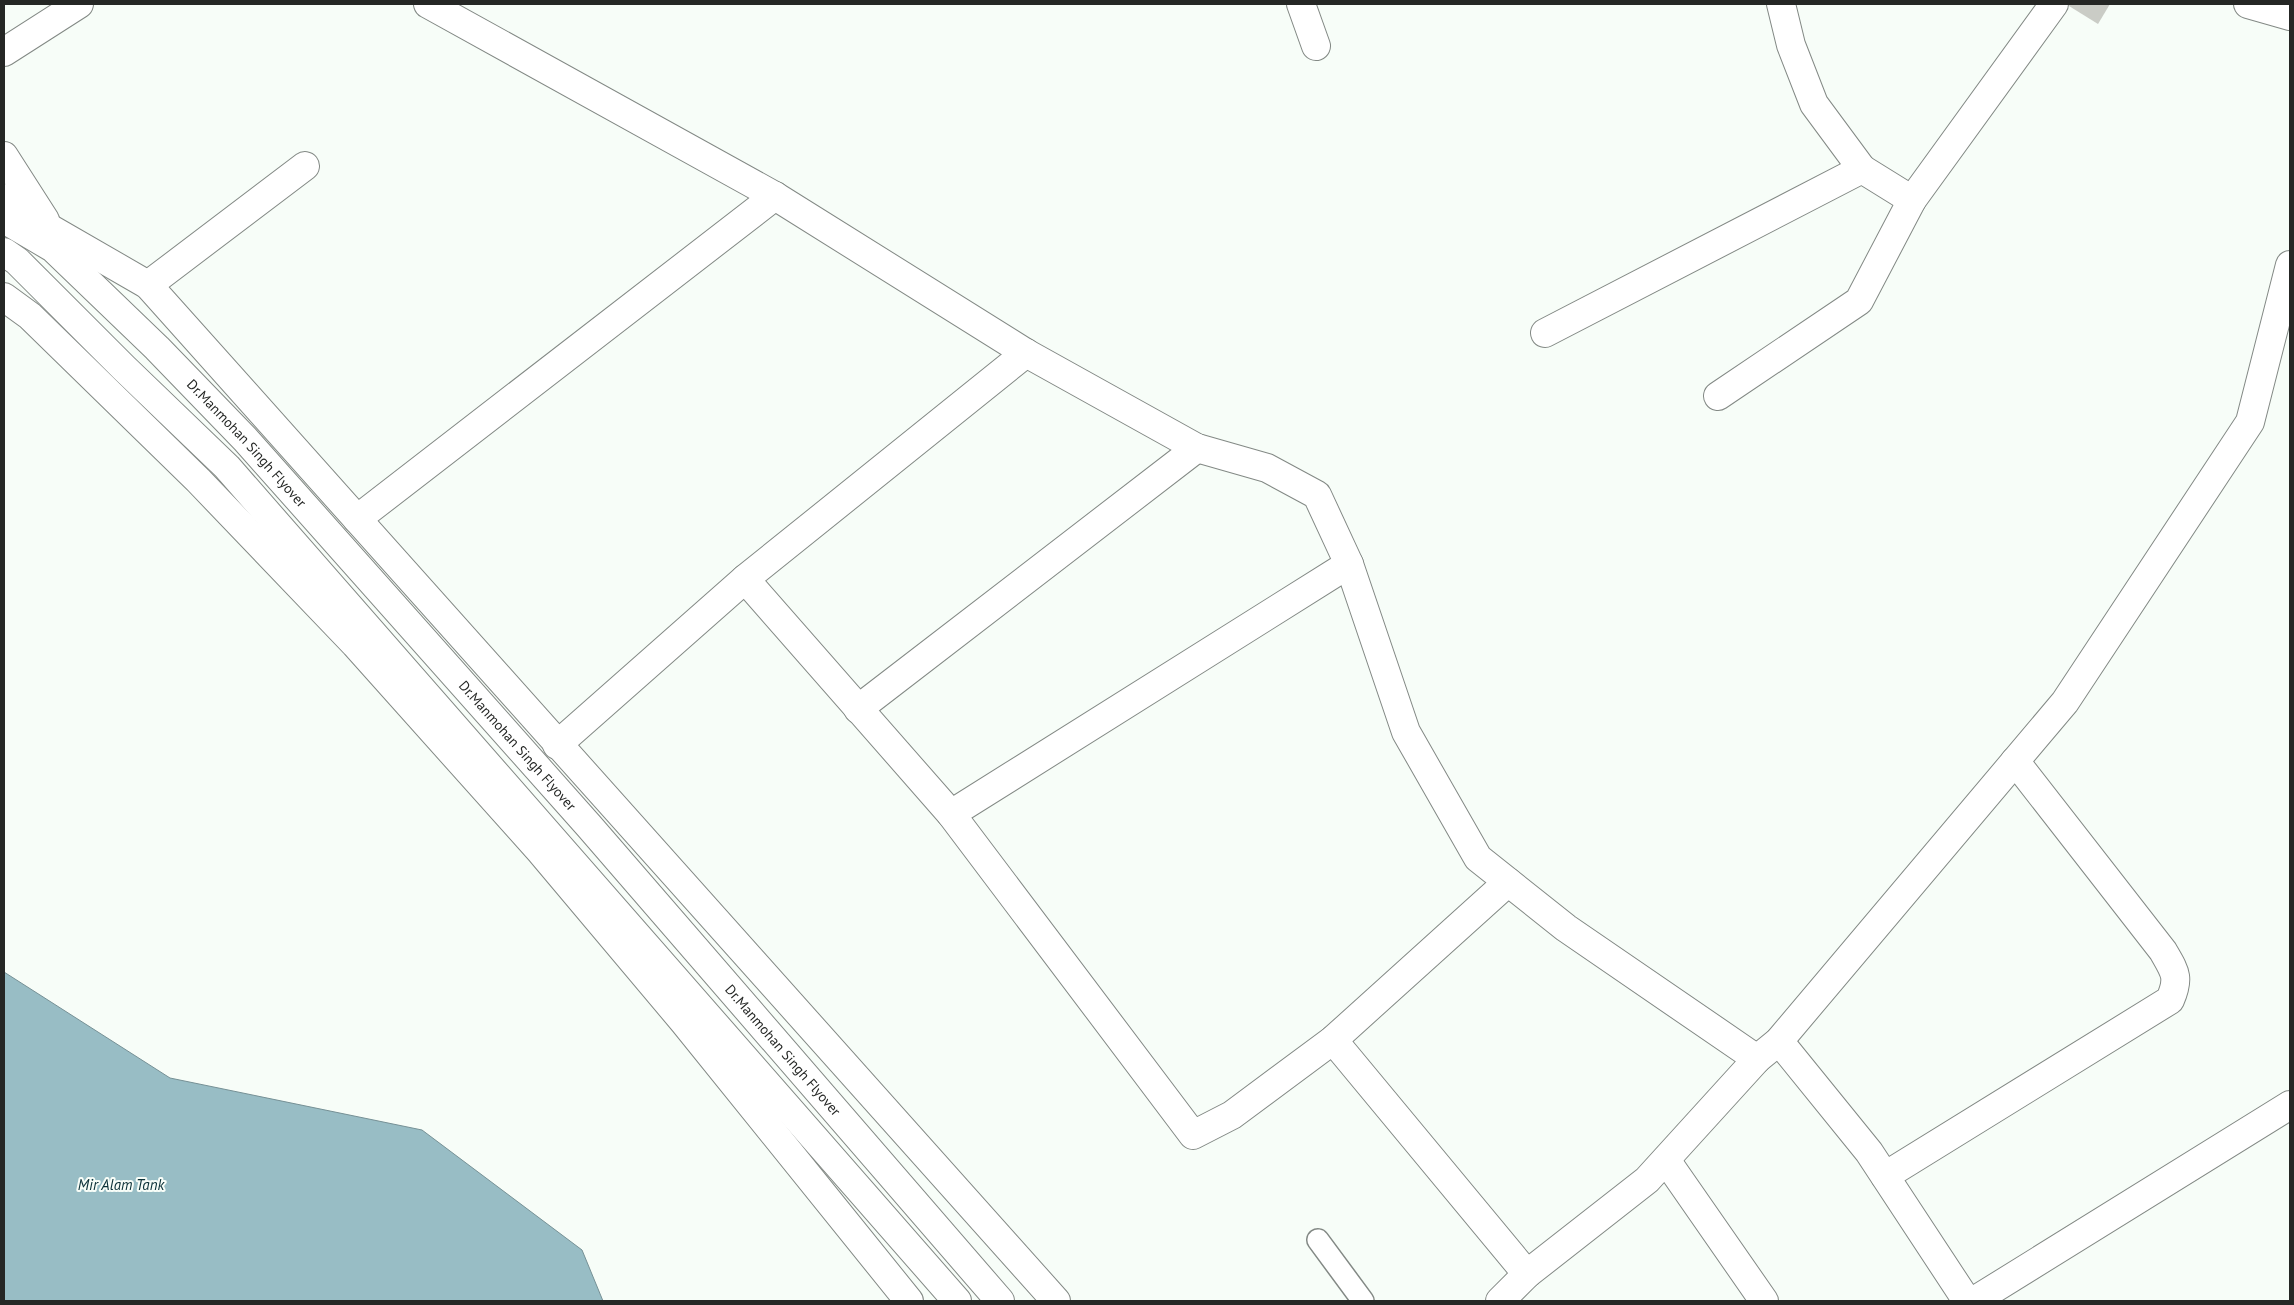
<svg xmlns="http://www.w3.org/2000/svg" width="2294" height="1305" font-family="'PT Sans',sans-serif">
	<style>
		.water { fill: #98bdc5; stroke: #769095 }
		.building { fill: #caccc6 }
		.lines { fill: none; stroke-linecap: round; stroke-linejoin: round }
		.service-casing { stroke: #838985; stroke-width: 24 }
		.minor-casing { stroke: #838985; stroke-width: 30 }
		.tertiary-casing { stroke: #838985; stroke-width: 30 }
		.trunk-casing { stroke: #838985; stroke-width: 30 }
		.service { stroke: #fff; stroke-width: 21 }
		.minor { stroke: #fff; stroke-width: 28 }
		.tertiary { stroke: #fff; stroke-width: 28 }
		.trunk { stroke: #fff; stroke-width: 28 }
		.labels { text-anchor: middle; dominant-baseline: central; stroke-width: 4; stroke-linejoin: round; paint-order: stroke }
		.street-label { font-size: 14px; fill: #252725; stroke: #f7fdf8 }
		.water-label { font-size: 15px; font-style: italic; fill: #0a3037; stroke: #f7fdf8 }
	</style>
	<rect width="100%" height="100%" fill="#f7fdf8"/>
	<path class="water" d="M4,972L170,1078L422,1130L582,1250L603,1301H4Z"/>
	<path class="building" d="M2070,4H2110L2098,24L2069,6Z"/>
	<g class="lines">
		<defs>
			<path id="service" d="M1318,1240L1363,1301"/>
			<g id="minor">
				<path d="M428,4L775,196L1026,353L1197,448L1267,468L1317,495L1349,564L1406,732L1478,858L1566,928L1757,1059"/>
				<path d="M1301,4L1316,46"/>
				<path d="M1781,4L1791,45L1814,104L1862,169"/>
				<path d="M2248,4L2290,16"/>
				<path d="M4,52L79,4"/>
				<path d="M148,285L305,166"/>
				<path d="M1545,333L1862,169L1912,200"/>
				<path d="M1026,353L745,579L951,814L1193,1135L1232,1115L1333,1040L1508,882"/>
				<path d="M1718,396L1859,301L1912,200L2054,4"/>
				<path d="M357,519L775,196"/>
				<path d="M858,709L1197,448"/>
				<path d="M557,745L745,579"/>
				<path d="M951,814L1349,564"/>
				<path d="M1333,1040L1527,1274"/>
				<path d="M1779,1041L1869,1152L1967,1301"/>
				<path d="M1666,1160L1764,1301"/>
				<path d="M1885,1176L2170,1000C2180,977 2175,972 2163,951L2015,761"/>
				<path d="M1974,1301L2290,1105"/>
			</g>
			<g id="tertiary">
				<path d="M4,156L45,220"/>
				<path d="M4,198L51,229L148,285L1056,1301"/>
				<path d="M4,297L30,316L198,480L355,644L541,852L684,1022L909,1301"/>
				<path d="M1500,1301L1527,1274L1647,1180L1757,1059L1779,1041L2065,702L2250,422L2290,265"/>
			</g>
			<g id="trunk">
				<path id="s1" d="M4,219L53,248L157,348L245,439L589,826L1000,1301"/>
				<path d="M4,252L17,261L124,368L227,467L957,1301"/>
			</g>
		</defs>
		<use href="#service" class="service-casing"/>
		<use href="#minor" class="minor-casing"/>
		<use href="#tertiary" class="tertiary-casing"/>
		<use href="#trunk" class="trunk-casing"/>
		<use href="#service" class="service"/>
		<use href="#minor" class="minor"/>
		<use href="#tertiary" class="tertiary"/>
		<use href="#trunk" class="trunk"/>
	</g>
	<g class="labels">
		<g class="street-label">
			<text stroke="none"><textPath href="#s1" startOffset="332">Dr.Manmohan Singh Flyover</textPath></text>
			<text stroke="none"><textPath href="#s1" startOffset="738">Dr.Manmohan Singh Flyover</textPath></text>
			<text stroke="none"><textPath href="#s1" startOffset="1142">Dr.Manmohan Singh Flyover</textPath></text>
		</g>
		<g class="water-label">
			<text x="121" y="1184">Mir Alam Tank</text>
		</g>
	</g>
	<rect width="2294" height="1305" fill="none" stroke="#252725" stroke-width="10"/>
</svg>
